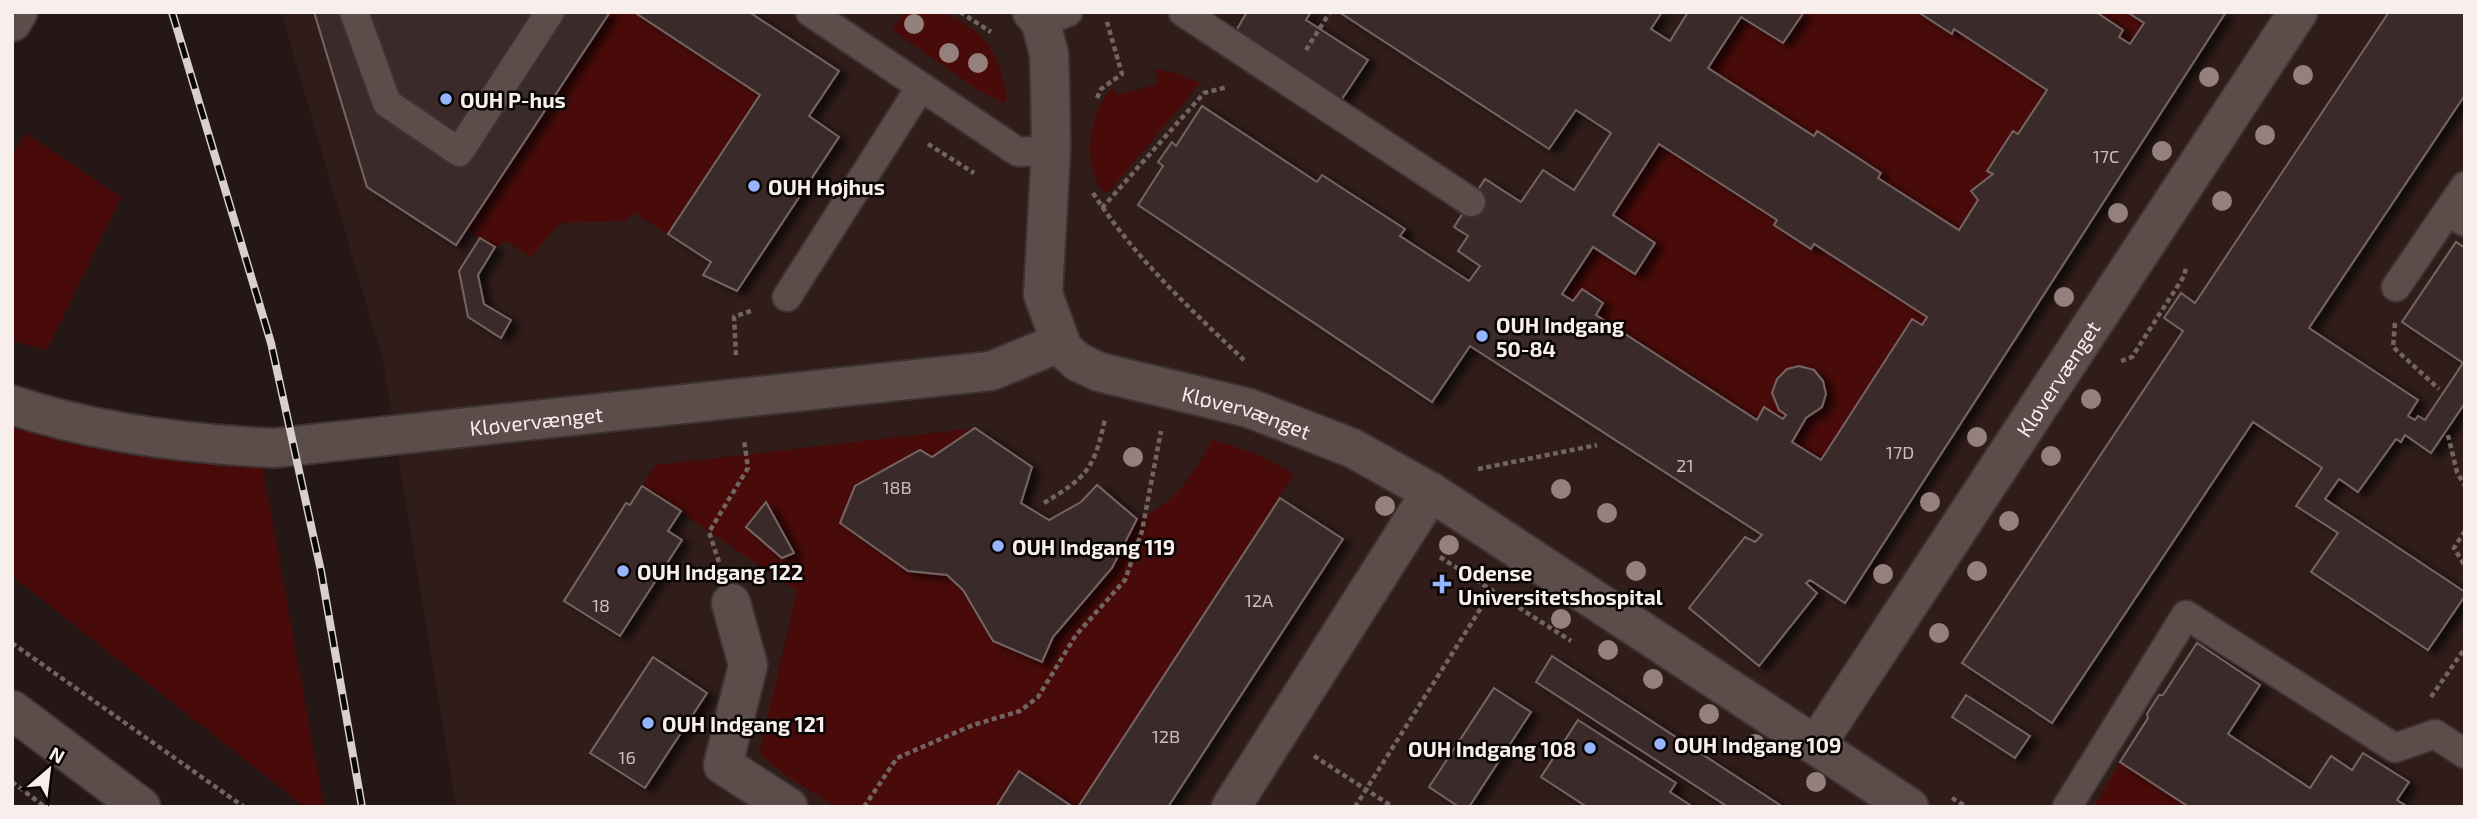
<svg xmlns="http://www.w3.org/2000/svg" width="2477" height="819" font-family="'Exo 2',sans-serif">
	<style>
		.built { fill: #301d1a }
		.green { fill: #480b09 }
		.building { fill: #3a2c2a; stroke: #756563; stroke-width: 2; fill-rule: evenodd; filter: url(#shadow) }
		.lines { fill: none; stroke-linecap: round; stroke-linejoin: round }
		.lane-casing { stroke: #3c3332; stroke-width: 32 }
		.street-casing { stroke: #3c3332; stroke-width: 42 }
		.secondary-casing { stroke: #3c3332; stroke-width: 42 }
		.path { stroke: #716564; stroke-width: 4.5; stroke-dasharray: 5 3.5; stroke-linecap: butt }
		.lane { stroke: #5c4d4b; stroke-width: 28 }
		.street { stroke: #5c4d4b; stroke-width: 38 }
		.secondary { stroke: #5c4d4b; stroke-width: 38 }
		.rail-casing { stroke: #d9cfcd; stroke-width: 8 }
		.rail { stroke: #090504; stroke-width: 5; stroke-dasharray: 16; stroke-linecap: butt }
		.tree { fill: #94807d }
		.poi-dot { fill: #95b6fd; stroke: #090504; stroke-width: 2.5 }
		.labels { text-anchor: middle; dominant-baseline: central; stroke-width: 5; stroke-linejoin: round; paint-order: stroke }
		.number-label { font-size: 18px; fill: #c8bebc }
		.poi-label { font-size: 21px; font-weight: bold; fill: #f8eeec; stroke: #090504; text-anchor: start }
		.street-label { font-size: 21px; fill: #f8eeec; stroke: #090504 }
	</style>
	<defs>
		<filter id="shadow"><feDropShadow dx="8" dy="4.5" stdDeviation="3.5" flood-color="#0009"/></filter>
	</defs>
	<rect width="100%" height="100%" fill="#241716"/>
	<path class="built" d="M281,12H2465V807H456L383,361Z"/>
	<g class="green">
		<path d="M610,12H634L760,95L668,234L634,213L625,221L560,223L531,257L506,241L495,247L467,230Z"/>
		<path d="M904,12C915,12 932,9 942,13C987,30 1000,54 1007,100L1004,103L978,90L892,30Z"/>
		<path d="M1804,12H1918L1951,34L1954,29L2047,90L2018,134L2013,131L1987,171L1993,175L1959,230L1878,178L1881,172L1817,132L1814,136L1708,68L1741,17L1783,43Z"/>
		<path d="M2096,12H2127L2144,23L2130,44L2119,37L2123,30Z"/>
		<path d="M1155,69L1176,73L1200,83L1109,192L1103,191C1081,165 1089,110 1113,87L1117,95L1158,84Z"/>
		<path d="M26,133L121,197L47,350L12,341V154Z"/>
		<path d="M1659,144L1777,220L1774,226L1811,249L1814,244L1927,317L1821,460L1792,442C1796,435 1800,423 1806,418C1812,413 1819,412 1823,405C1827,396 1826,386 1821,378C1799,346 1751,386 1786,415L1783,419L1765,408L1757,420L1596,315L1603,303L1582,289L1573,301L1562,294L1593,247L1634,274L1655,243L1613,215Z"/>
		<path d="M12,422L262,464L324,807H305L12,576Z"/>
		<path d="M975,428L932,457L919,450L855,486L840,523L908,571L947,575L963,590L993,640L1041,662L1053,637L1112,568L1137,519C1175,504 1194,474 1212,439L1256,454L1294,474L1078,807H1073L1019,772L996,807H836L790,778L759,754L797,591L642,486L655,465Z"/>
		<path d="M2120,762L2189,807H2094Z"/>
	</g>
	<g class="building">
		<path d="M314,12H610L456,245L367,187Z"/>
		<path d="M634,12H749L839,71L809,116L839,137L737,291L703,275L711,262L668,234L760,95Z"/>
		<path d="M1247,12H1311L1306,20L1368,60L1340,102L1234,34Z"/>
		<path d="M1339,12H1662L1651,29L1670,41L1688,12H1804L1783,43L1741,17L1708,68L1814,136L1817,131L1881,173L1878,178L1959,230L1978,200L1971,191L1993,174L1987,171L2013,131L2018,134L2047,90L1954,29L1952,34L1918,12H2096L2123,30L2119,37L2130,44L2144,23L2127,12H2226L1845,603L1810,580L1806,583L1817,593L1759,666L1689,608L1745,537L1755,542L1762,535L1470,346L1432,402L1138,205L1163,166L1158,162L1172,142L1176,146L1202,106L1317,182L1322,175L1405,229L1400,236L1469,281L1480,266L1458,251L1468,236L1454,227L1485,179L1521,202L1543,170L1574,190L1611,133L1576,110L1549,149ZM1659,144L1777,220L1774,225L1811,249L1814,244L1927,317L1922,325L1912,319L1821,460L1792,442L1806,418L1822,407L1826,394L1823,381L1814,370L1799,366L1787,369L1777,379L1772,393L1779,410L1786,415L1783,419L1764,407L1757,420L1596,315L1603,303L1582,289L1573,301L1562,294L1593,247L1635,274L1655,243L1613,215Z"/>
		<path d="M2389,12H2465V95L2309,328L2418,400L2408,416L2415,420L2418,416L2425,420L2463,363L2402,322L2456,242L2465,248V403L2431,453L2405,435L2401,442L2396,439L2358,492L2339,479L2325,499L2465,592V596L2428,650L2311,572L2338,533L2296,506L2322,468L2253,422L2052,723L1962,663L2183,331L2164,318L2181,293L2195,303Z"/>
		<path d="M480,238L495,247L478,275L484,304L511,320L501,338L468,317L459,271Z"/>
		<path d="M975,428L1032,467L1021,503L1049,520L1081,502L1097,485L1137,519L1112,568L1053,637L1042,662L993,641L963,590L947,575L908,571L840,523L855,486L920,450L932,457Z"/>
		<path d="M642,486L681,511L668,531L682,540L620,636L564,601L626,503L630,505Z"/>
		<path d="M1280,498L1343,539L1168,807H1078Z"/>
		<path d="M766,502L794,553L782,558L746,527Z"/>
		<path d="M2197,643L2260,685L2228,734L2310,788L2331,756L2352,770L2363,753L2409,782L2397,800L2408,807H2189L2120,762L2148,718L2147,714L2159,695H2163Z"/>
		<path d="M1552,656L1783,807H1728L1536,682Z"/>
		<path d="M653,657L707,693L645,788L590,753Z"/>
		<path d="M1494,688L1531,712L1469,807H1459L1429,787Z"/>
		<path d="M1966,695L2030,736L2015,758L1952,717Z"/>
		<path d="M1578,720L1676,783L1670,792L1693,807H1587L1541,777Z"/>
		<path d="M1019,771L1073,807H996Z"/>
	</g>
	<g class="lines">
		<defs>
			<g id="lane">
				<path d="M354,12L387,103L459,152L550,12"/>
				<path d="M810,12L1018,152L1051,150"/>
				<path d="M1183,12L1471,202"/>
				<path d="M1041,23L1068,12"/>
				<path d="M2465,186L2448,211L2465,222"/>
				<path d="M2396,287L2448,211"/>
				<path d="M787,297L920,88"/>
				<path d="M2067,807L2186,615L2395,748L2435,734L2465,754"/>
			</g>
			<g id="street">
				<path d="M12,22L18,12"/>
				<path id="s1" d="M12,405C95,433 187,444 274,448L991,371L1059,343"/>
				<path d="M731,603L748,665L723,765L788,807"/>
				<path id="s2" d="M1816,745L2298,12"/>
				<path d="M1231,807L1431,492"/>
			</g>
			<g id="secondary">
				<path id="s3" d="M1032,12L1041,23L1049,54L1050,85L1051,150L1043,294L1063,349L1078,362L1099,372L1249,408L1352,448L1431,492L1909,807"/>
				<path d="M12,710L141,807"/>
			</g>
		</defs>
		<use href="#lane" class="lane-casing"/>
		<use href="#street" class="street-casing"/>
		<use href="#secondary" class="secondary-casing"/>
		<g class="path">
			<path d="M960,12L991,32"/>
			<path d="M1306,50L1330,12"/>
			<path d="M1097,98L1101,89L1122,74L1107,22"/>
			<path d="M928,144L974,173"/>
			<path d="M1093,193C1134,257 1190,309 1244,360"/>
			<path d="M1102,208L1204,93L1227,87"/>
			<path d="M2395,323L2393,347L2439,389"/>
			<path d="M736,355L734,317L753,310"/>
			<path d="M2121,361L2132,357L2184,276L2186,267"/>
			<path d="M2448,435L2457,472L2465,486"/>
			<path d="M1478,469L1597,445"/>
			<path d="M1044,503C1088,476 1094,469 1105,419"/>
			<path d="M2465,531L2454,548L2465,566"/>
			<path d="M1440,557L1571,641"/>
			<path d="M719,562L709,532L748,468L744,440"/>
			<path d="M12,643L244,807"/>
			<path d="M2431,697L2465,648"/>
			<path d="M1314,756L1393,807"/>
			<path d="M12,782L45,807"/>
			<path d="M1952,798L1967,807"/>
			<path d="M864,807L897,758L973,725L1020,711L1038,697L1076,635L1125,580L1142,531L1161,431"/>
			<path d="M1355,807L1493,589"/>
		</g>
		<use href="#lane" class="lane"/>
		<use href="#street" class="street"/>
		<use href="#secondary" class="secondary"/>
		<defs>
			<path id="rail" d="M172,12L271,343L321,571L362,807"/>
		</defs>
		<use href="#rail" class="rail-casing"/>
		<use href="#rail" class="rail"/>
	</g>
	<g class="tree">
		<circle cx="914" cy="24" r="10"/>
		<circle cx="949" cy="53" r="10"/>
		<circle cx="978" cy="63" r="10"/>
		<circle cx="2303" cy="75" r="10"/>
		<circle cx="2209" cy="77" r="10"/>
		<circle cx="2265" cy="135" r="10"/>
		<circle cx="2162" cy="151" r="10"/>
		<circle cx="2222" cy="201" r="10"/>
		<circle cx="2118" cy="213" r="10"/>
		<circle cx="2064" cy="297" r="10"/>
		<circle cx="2091" cy="399" r="10"/>
		<circle cx="1977" cy="437" r="10"/>
		<circle cx="2051" cy="456" r="10"/>
		<circle cx="1133" cy="457" r="10"/>
		<circle cx="1561" cy="489" r="10"/>
		<circle cx="1930" cy="502" r="10"/>
		<circle cx="1385" cy="506" r="10"/>
		<circle cx="1607" cy="513" r="10"/>
		<circle cx="2009" cy="521" r="10"/>
		<circle cx="1449" cy="545" r="10"/>
		<circle cx="1636" cy="571" r="10"/>
		<circle cx="1977" cy="571" r="10"/>
		<circle cx="1883" cy="574" r="10"/>
		<circle cx="1561" cy="619" r="10"/>
		<circle cx="1939" cy="633" r="10"/>
		<circle cx="1608" cy="650" r="10"/>
		<circle cx="1653" cy="679" r="10"/>
		<circle cx="1709" cy="714" r="10"/>
		<circle cx="1755" cy="744" r="10"/>
		<circle cx="1816" cy="782" r="10"/>
	</g>
	<g class="poi-dot">
		<circle cx="446" cy="99" r="7"/>
		<circle cx="754" cy="186" r="7"/>
		<circle cx="1482" cy="336" r="7"/>
		<circle cx="998" cy="546" r="7"/>
		<circle cx="623" cy="571" r="7"/>
		<path d="M1438.5 573.5h7v7h7v7h-7v7h-7v-7h-7v-7h7z"/>
		<circle cx="648" cy="723" r="7"/>
		<circle cx="1660" cy="744" r="7"/>
		<circle cx="1590" cy="748" r="7"/>
	</g>
	<g class="labels">
		<g class="number-label">
			<text x="2106" y="156">17C</text>
			<text x="1900" y="452">17D</text>
			<text x="1685" y="465">21</text>
			<text x="897" y="487">18B</text>
			<text x="1259" y="600">12A</text>
			<text x="601" y="605">18</text>
			<text x="1166" y="736">12B</text>
			<text x="627" y="757">16</text>
		</g>
		<g class="poi-label">
			<text x="460" y="99">OUH P-hus</text>
			<text x="768" y="186">OUH Højhus</text>
			<text x="1496" y="324">OUH Indgang<tspan x="1496" dy="24">50-84</tspan></text>
			<text x="1012" y="546">OUH Indgang 119</text>
			<text x="637" y="571">OUH Indgang 122</text>
			<text x="1458" y="572">Odense<tspan x="1458" dy="24">Universitetshospital</tspan></text>
			<text x="662" y="723">OUH Indgang 121</text>
			<text x="1674" y="744">OUH Indgang 109</text>
			<text x="1576" y="748" text-anchor="end">OUH Indgang 108</text>
		</g>
		<g class="street-label">
			<text stroke="none"><textPath href="#s2" startOffset="439">Kløvervænget</textPath></text>
			<text stroke="none"><textPath href="#s3" startOffset="541">Kløvervænget</textPath></text>
			<text stroke="none"><textPath href="#s1" startOffset="530">Kløvervænget</textPath></text>
		</g>
	</g>
	<rect width="2477" height="819" fill="none" stroke="#f8eeec" stroke-width="28"/>
	<g transform="translate(49 770) rotate(28)" stroke="#090504" stroke-width="5" paint-order="stroke">
	<path d="M0-5L12 26L0 18L-12 26Z" fill="#f8eeec"/>
	<text y="-10" font-size="19" font-weight="bold" text-anchor="middle" fill="#f8eeec">N</text>
	</g>
</svg>
